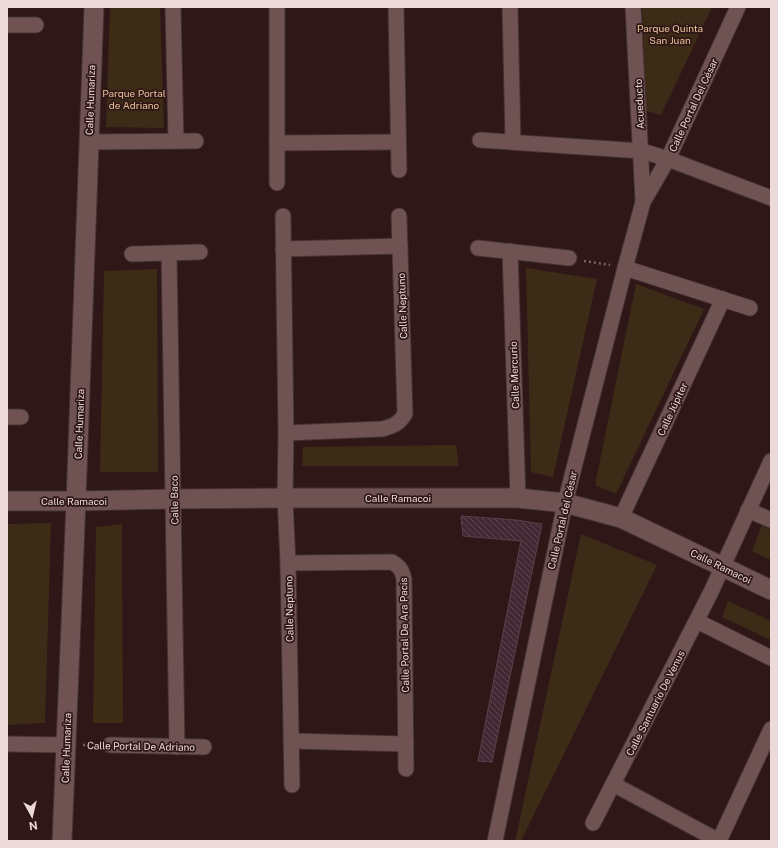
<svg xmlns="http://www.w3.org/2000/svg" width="778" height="848" font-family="'Public Sans',sans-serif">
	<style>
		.park { fill: #3c2c17 }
		.building { fill: url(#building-back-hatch); stroke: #5a414c }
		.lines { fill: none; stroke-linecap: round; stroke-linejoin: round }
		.minor-casing { stroke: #443233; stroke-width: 17 }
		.tertiary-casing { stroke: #443233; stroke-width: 21 }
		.path { stroke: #796363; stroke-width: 2.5; stroke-dasharray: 2 3; stroke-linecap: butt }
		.minor { stroke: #6f5252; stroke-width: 15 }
		.tertiary { stroke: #6f5252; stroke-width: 19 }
		.labels { text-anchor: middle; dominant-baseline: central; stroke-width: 3.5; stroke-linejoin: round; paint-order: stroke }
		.park-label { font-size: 10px; fill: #e8c498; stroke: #2f1617 }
		.street-label { font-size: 10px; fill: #ebdad9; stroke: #2f1617 }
	</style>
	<defs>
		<pattern id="building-back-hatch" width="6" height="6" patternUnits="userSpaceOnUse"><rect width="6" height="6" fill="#412833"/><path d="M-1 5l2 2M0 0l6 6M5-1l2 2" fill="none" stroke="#5d4750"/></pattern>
	</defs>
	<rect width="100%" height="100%" fill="#2f1617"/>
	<g class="park">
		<path d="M110,7H160L164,128L106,127Z"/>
		<path d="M642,7H712L661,115L646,111Z"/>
		<path d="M526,268L597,279L553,477L531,472Z"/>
		<path d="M157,269L158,472H100L104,271Z"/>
		<path d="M636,284L704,309L616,494L595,485Z"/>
		<path d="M456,445L459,466H302L303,447Z"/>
		<path d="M51,523L45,723L7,725V524Z"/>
		<path d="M122,524L123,723H93L96,527Z"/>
		<path d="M762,525L771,530V560L752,551Z"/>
		<path d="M581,534L657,565L521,841H516V837Z"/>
		<path d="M728,601L771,621V640L722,617Z"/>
	</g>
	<path class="building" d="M461,516L516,520L542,524L492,762L478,761L521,541L463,536Z"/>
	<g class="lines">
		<defs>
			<g id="minor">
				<path d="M173,7L176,141"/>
				<path d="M396,7L399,170"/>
				<path d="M510,7L513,142"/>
				<path d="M633,7L643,201"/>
				<path d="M7,25H36"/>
				<path d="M480,140L642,151L668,159L771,198"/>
				<path d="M89,142L196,141"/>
				<path d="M277,143L398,142"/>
				<path d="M277,183V7"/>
				<path d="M283,216L286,433L285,498L288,563L292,785"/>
				<path d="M478,248L569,258"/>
				<path d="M283,249L400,246"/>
				<path d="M510,251L518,498"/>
				<path d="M169,253L177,747"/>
				<path d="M132,254L200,252"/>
				<path d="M625,268L750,308"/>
				<path d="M7,417H21"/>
				<path d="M286,433L382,429C393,426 399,424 405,414L399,216"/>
				<path d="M748,510L771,520"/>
				<path d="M621,518L723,299"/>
				<path d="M288,563L392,562C400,567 402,570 404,579L406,769"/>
				<path d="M697,621L771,658"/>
				<path d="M291,741L406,744"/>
				<path d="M7,744L66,745"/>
				<path d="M110,745L204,747"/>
				<path d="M613,784L719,841"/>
				<path d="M593,823L711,592L771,461"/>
				<path d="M495,841L565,503L625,268L643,202L668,159L738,7"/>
				<path d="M719,841L771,729"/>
			</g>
			<g id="tertiary">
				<path d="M7,501H76L174,499L285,498H518L565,503L621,518L771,590"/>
				<path d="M62,841L76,501L94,7"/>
			</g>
		</defs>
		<use href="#minor" class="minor-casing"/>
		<use href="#tertiary" class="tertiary-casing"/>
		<g class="path">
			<path d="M584,261L610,265"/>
			<path d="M83,745H96"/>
		</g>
		<use href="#minor" class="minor"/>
		<use href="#tertiary" class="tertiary"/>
	</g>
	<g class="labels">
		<g class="park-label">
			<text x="670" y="28">Parque Quinta<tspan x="670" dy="12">San Juan</tspan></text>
			<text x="134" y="93">Parque Portal<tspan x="134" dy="12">de Adriano</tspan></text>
		</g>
		<g class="street-label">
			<text transform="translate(90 100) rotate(-88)">Calle Humariza</text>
			<text transform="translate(639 104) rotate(-93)">Acueducto</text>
			<text transform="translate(693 105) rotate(-65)">Calle Portal Del César</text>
			<text transform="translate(402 306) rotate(-92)">Calle Neptuno</text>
			<text transform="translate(514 375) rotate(-92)">Calle Mercurio</text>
			<text transform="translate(672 409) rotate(-65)">Calle Júpiter</text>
			<text transform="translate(79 424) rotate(-88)">Calle Humariza</text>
			<text x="398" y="498">Calle Ramacoi</text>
			<text transform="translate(174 500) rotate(-91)">Calle Baco</text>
			<text x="74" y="501">Calle Ramacoi</text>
			<text transform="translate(562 520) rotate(-77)">Calle Portal del César</text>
			<text transform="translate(721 566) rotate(26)">Calle Ramacoi</text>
			<text transform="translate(289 609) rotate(-91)">Calle Neptuno</text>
			<text transform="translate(404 635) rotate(-91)">Calle Portal De Ara Pacis</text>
			<text transform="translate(655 703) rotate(-63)">Calle Santuario De Venus</text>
			<text transform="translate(141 746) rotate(1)">Calle Portal De Adriano</text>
			<text transform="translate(66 748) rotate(-88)">Calle Humariza</text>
		</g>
	</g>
	<rect width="778" height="848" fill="none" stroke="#ebdad9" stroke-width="16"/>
	<g transform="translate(32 816) rotate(172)" stroke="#2f1617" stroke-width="3" paint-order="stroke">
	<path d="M0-3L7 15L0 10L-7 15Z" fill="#ebdad9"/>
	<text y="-6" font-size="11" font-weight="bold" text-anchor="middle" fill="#ebdad9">N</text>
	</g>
</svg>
